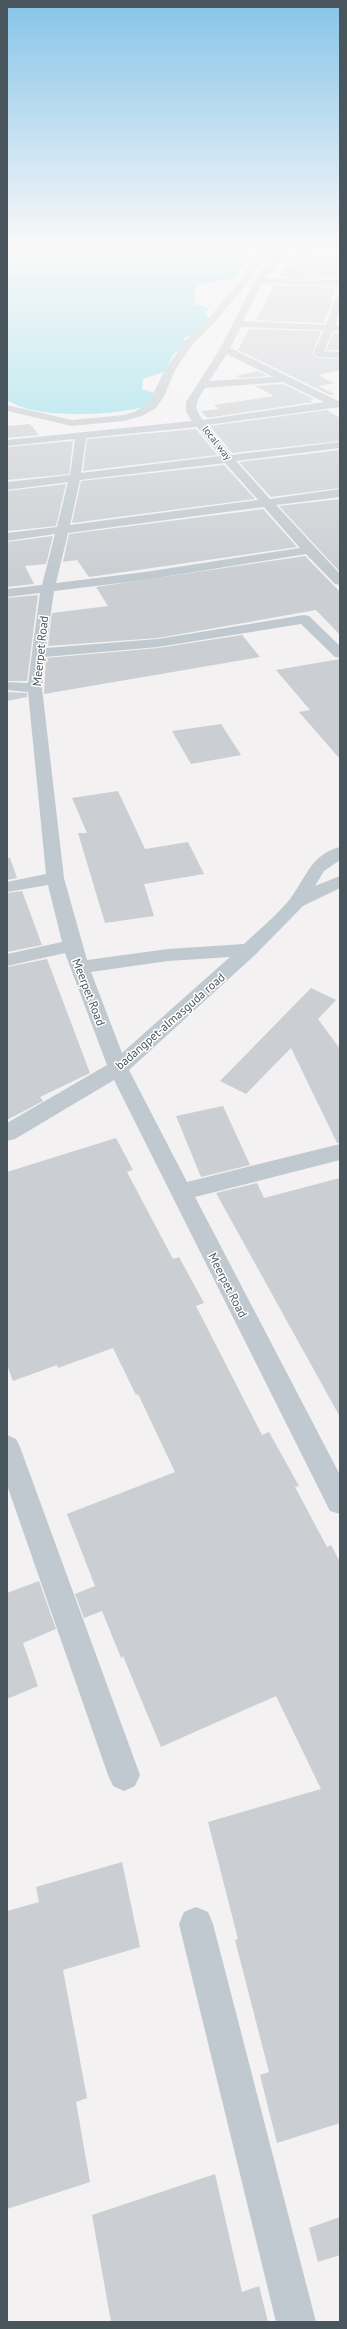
<svg xmlns="http://www.w3.org/2000/svg" width="347" height="2329" font-family="'PT Sans',sans-serif">
	<style>
		.water { fill: #93dde8 }
		.building { fill: #cbcfd3 }
		.lines { fill: none; stroke-linecap: round; stroke-linejoin: round }
		.minor { fill: #c0c9cf; fill-rule: evenodd }
		.labels { text-anchor: middle; dominant-baseline: central; stroke-width: 3; stroke-linejoin: round; paint-order: stroke }
		.far-street-label { font-size: 10px; fill: #4a565e; stroke: #fff }
		.street-label { font-size: 12px; fill: #4a565e; stroke: #fff }
	</style>
	<rect width="100%" height="100%" fill="#f3f1f1"/>
	<path class="water" d="M7,249H246L250,253L235,278L200,284L193,291L196,297L194,304L209,308L205,312L209,320L194,334L184,338L185,344L173,355L164,372L143,379L142,389L154,393L150,405C117,416 37,420 7,400Z"/>
	<g class="building">
		<path d="M299,255L340,258L338,278L279,277L285,267H293Z"/>
		<path d="M275,285L334,287L333,291H335L330,301H333L323,323L256,320Z"/>
		<path d="M249,329L320,331L321,332L312,354L318,358L340,359V370L318,375L334,383L318,386L335,394L330,395L238,350Z"/>
		<path d="M334,333L340,334V350H326Z"/>
		<path d="M258,371L267,376L239,378L236,376Z"/>
		<path d="M283,384L314,399L309,400L313,402L207,418L201,411L219,409L214,405L274,396L255,386Z"/>
		<path d="M327,410L340,418V441L232,453L210,426Z"/>
		<path d="M30,424L39,435L7,438V426Z"/>
		<path d="M196,429L217,455L83,471L87,439Z"/>
		<path d="M73,441L69,474L7,480V447Z"/>
		<path d="M340,450V488L271,497L239,462Z"/>
		<path d="M224,465L255,499L72,523L81,481Z"/>
		<path d="M66,484L56,526L7,531V491Z"/>
		<path d="M340,499V572L279,506Z"/>
		<path d="M263,509L297,547L89,577L77,560L63,562L69,534Z"/>
		<path d="M53,536L46,564L25,566L34,584L7,587V542Z"/>
		<path d="M305,556L340,592V635L316,610L158,638L48,646L52,613L108,606L96,587Z"/>
		<path d="M38,595L27,681H7V598Z"/>
		<path d="M242,635L260,657L44,694L46,658L158,648Z"/>
		<path d="M340,659V759L299,712L310,710L276,670Z"/>
		<path d="M7,692L27,693V697L7,701Z"/>
		<path d="M221,724L241,755L191,764L172,731Z"/>
		<path d="M118,791L145,849L188,842L204,874L144,884L154,916L105,923L78,833H87L72,798Z"/>
		<path d="M7,858H10L17,878L7,880Z"/>
		<path d="M22,891L42,945L7,952V893Z"/>
		<path d="M47,959L90,1073L40,1097L43,1101L7,1120V967Z"/>
		<path d="M311,988L336,1000L318,1019L340,1049V1143H337L291,1048L246,1094L220,1081Z"/>
		<path d="M223,1106L250,1165L201,1177L176,1116Z"/>
		<path d="M116,1138L133,1170L127,1172L173,1259L179,1257L204,1303L196,1306L262,1435L269,1432L299,1486L295,1487L327,1547L331,1545L340,1562V2123L277,2143L260,2075L269,2072L235,1940L238,1939L208,1822L321,1789L276,1696L161,1747L123,1656L121,1658L102,1611L84,1618L75,1594L95,1586L67,1514L175,1472L138,1394L136,1395L113,1348L58,1368L57,1365L13,1381L7,1365V1172Z"/>
		<path d="M340,1178V1417L216,1193L257,1183L264,1198Z"/>
		<path d="M39,1581L56,1629L23,1643L38,1686L7,1699V1593Z"/>
		<path d="M122,1862L140,1947L63,1970L87,2098L76,2102L90,2182L7,2209V1911L39,1902L36,1887Z"/>
		<path d="M215,2174L242,2292L259,2286L268,2322H111L92,2215Z"/>
		<path d="M340,2217V2255L318,2262L309,2228Z"/>
	</g>
	<g class="lines">
		<g class="minor">
			<path d="M261,249H269L245,286L214,323L192,345L175,370L164,396L156,408L142,416L123,421L72,426L7,411V405L72,420L123,415L134,412L148,404L165,370L185,341L208,319L239,282Z"/>
			<path d="M282,249H291L266,278L340,280V286L262,283L243,321L326,325L336,298L340,295V311L335,325H340V331H333L324,351L340,352V358L318,357L313,354L324,330L241,327L230,348L340,402V407L207,425L231,455L340,442V448L236,461L270,499L340,489V497L276,505L340,574V585L335,584L306,554L145,580L54,591L46,648L158,639L304,615L309,616L340,646V658L335,657L301,624L158,647L45,657L42,688L64,878L87,960L168,949L244,944C259,930 277,915 290,899C306,878 311,854 340,847V860L324,871L315,886L340,876V888L303,906L256,954L129,1070L187,1182L340,1144V1160L195,1197L340,1475V1514L330,1511L114,1080L15,1139L7,1141V1123L107,1065L65,953L7,966V954L62,942L48,885L7,892V882L46,874L28,692L7,690V682L28,683L40,593L7,597V589L42,585L55,534L7,541V533L57,527L68,482L7,490V482L70,475L75,439L7,446V440L192,421L186,412V402L220,349L255,280ZM227,354L273,377L209,381ZM283,382L324,402L203,420C192,406 197,401 205,388ZM197,427L220,456L81,473L86,438ZM225,463L258,500L70,525L80,480ZM264,507L300,548L145,572L56,583L68,533ZM230,957L122,1053L91,972L168,961Z"/>
			<path d="M7,1435L16,1439L20,1447L140,1775L135,1786L124,1791L113,1786L108,1775L7,1485Z"/>
			<path d="M196,1907L208,1912L213,1924L316,2322H276L179,1924L184,1912Z"/>
		</g>
	</g>
	<linearGradient id="sky" x2="0" y2="1"><stop stop-color="#86c4e8"/><stop offset="0.43" stop-color="#faf9f9"/><stop offset="1" stop-color="#faf9f9" stop-opacity="0"/></linearGradient>
	<rect width="347" height="575" fill="url(#sky)"/>
	<g class="labels">
		<g class="far-street-label">
			<text transform="translate(217 443) rotate(52)">local way</text>
		</g>
		<g class="street-label">
			<text transform="translate(40 651) rotate(-84)">Meerpet Road</text>
			<text transform="translate(89 992) rotate(69)">Meerpet Road</text>
			<text transform="translate(170 1021) rotate(-41)">badangpet-almasguda road</text>
			<text transform="translate(228 1285) rotate(63)">Meerpet Road</text>
		</g>
	</g>
	<rect width="347" height="2329" fill="none" stroke="#4a565e" stroke-width="16"/>
</svg>
